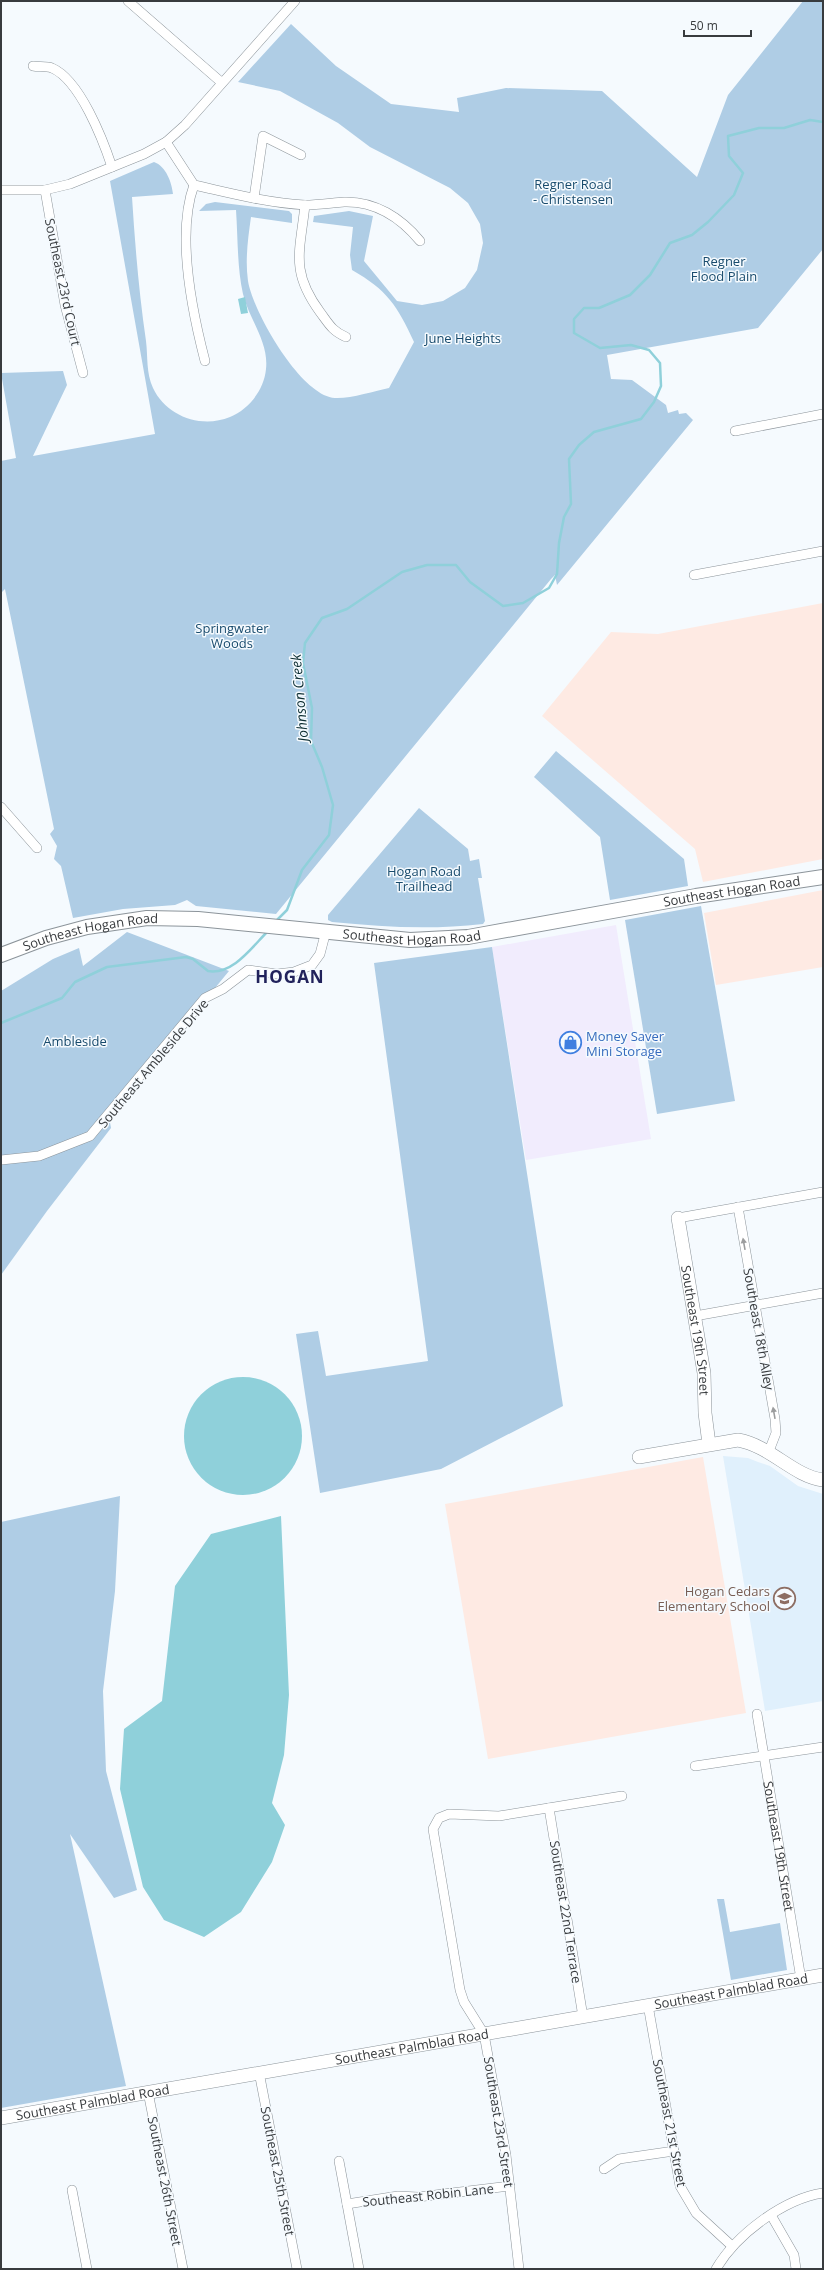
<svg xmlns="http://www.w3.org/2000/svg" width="824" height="2270" font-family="'Open Sans',sans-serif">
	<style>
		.commercial { fill: #f1ecfd }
		.industrial { fill: #feeae3 }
		.built { fill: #e0f0fc }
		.green { fill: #afcde5 }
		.water { fill: #8fd0da }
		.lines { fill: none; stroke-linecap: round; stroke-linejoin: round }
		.stream { stroke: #8fd0da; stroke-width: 2.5 }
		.street-casing { stroke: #8c949a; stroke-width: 10 }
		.secondary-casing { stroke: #8c949a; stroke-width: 14 }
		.primary-casing { stroke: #8c949a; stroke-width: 16 }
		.street { stroke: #fff; stroke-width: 9 }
		.secondary { stroke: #fff; stroke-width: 13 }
		.primary { stroke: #fff; stroke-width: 14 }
		.oneway { fill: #9c9d9e }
		.labels { text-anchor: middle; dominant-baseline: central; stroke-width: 3; stroke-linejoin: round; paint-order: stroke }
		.park-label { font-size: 13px; fill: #184b6d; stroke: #f5fafe }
		.street-label { font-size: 13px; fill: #383b3e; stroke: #f5fafe }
		.shop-label { font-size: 13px; fill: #366cbe; stroke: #f5fafe; text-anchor: start }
		.education-label { font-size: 13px; fill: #785e54; stroke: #f5fafe; text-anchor: end }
		.water-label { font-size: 14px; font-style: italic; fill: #0e2f34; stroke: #f5fafe }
		.district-label { font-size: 17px; font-weight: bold; letter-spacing: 1px; fill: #21225b; stroke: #f5fafe }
	</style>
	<rect width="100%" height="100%" fill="#f5fafe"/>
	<path class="commercial" d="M616,925L651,1139L526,1160L492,947Z"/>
	<g class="industrial">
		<path d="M823,603V859L703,882L695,849L542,716L611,632L658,634Z"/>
		<path d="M823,890V967L716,985L704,913Z"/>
		<path d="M703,1457L746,1713L488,1759L445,1504Z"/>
	</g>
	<path class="built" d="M723,1456L748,1458L758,1462L770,1466L798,1486L823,1494V1701L765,1711Z"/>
	<g class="green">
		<path d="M803,1H823V249L758,328L607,355L611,379L632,380L666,405L668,413L678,410L679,414L686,413L693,420L557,585L555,575L551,579L276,914L196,906L187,900L175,905L123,909L73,918L61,866L54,859L57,846L50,834L54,829L5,589L1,593V461L16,458L1,373L63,371L67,385L33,456L155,434L110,181L154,162C166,166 172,183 173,194L132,197C135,245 139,293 146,341C148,357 146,373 153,388C166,416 201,429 230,417C249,409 264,390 266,369C269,342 249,319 243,294C237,267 238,238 236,210L199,211L206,204L215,202L289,211L292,214V223L251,217C248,238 245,260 248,281C253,312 301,396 335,398C349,399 375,391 389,388L414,342C397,305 387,290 352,270L350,255L353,227L313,222L314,216L349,211L373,216L364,261L397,301L422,305L443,301L465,288L477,270L483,243L480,224L468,203L450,188L370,147L338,123L280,91L238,82L291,24L336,66L391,104L459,112L457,98L506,88L602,91L697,177L728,95Z"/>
		<path d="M556,751L684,859L688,886L610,900L600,837L534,777Z"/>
		<path d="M419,808L468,849L470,861L479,859L482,878H478L485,921L483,924C431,930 383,927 332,922L328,920V915Z"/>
		<path d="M701,906L735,1101L657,1114L625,920Z"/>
		<path d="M127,932L229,971L109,1117L111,1128L47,1211L1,1275V991L53,959L79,948L83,966Z"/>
		<path d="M492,947L563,1406L441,1469L320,1493L296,1334L318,1331L326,1376L428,1361L374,963Z"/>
		<path d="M120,1496L115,1591L103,1691L106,1771L137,1890L114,1898L70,1834L126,2086L1,2108V1522Z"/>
		<path d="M717,1899H724L730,1932L780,1923L787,1970L731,1980Z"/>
	</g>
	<g class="water">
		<path d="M245,297L248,313L241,314L238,299Z"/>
		<circle cx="243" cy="1436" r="59"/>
		<path d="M281,1516L289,1695L284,1755L272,1803L285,1825L272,1862L241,1912L204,1937L164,1920L143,1887L120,1789L124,1729L162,1701L175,1586L211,1534Z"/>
	</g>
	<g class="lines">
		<g class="stream">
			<path d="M276,921L287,910L302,870L329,835L333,805L322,767L311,741L312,708L303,663L305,643L322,618L347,609L402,572L427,565H456L470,582L503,606L523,603L549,588L557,574L559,543L564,517L571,504L569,459L579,445L594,432L641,419L654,402L661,386L660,363L649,350L631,345L600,348L574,333V319L584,308H599L630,295L650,275L670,243L692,235L708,222L734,195L743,173L729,156L728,136L759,128H784L810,120L823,122"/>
			<path d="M1,1023L62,998L75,982L107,967L186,957L193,959L208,971C233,975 252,947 268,931"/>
		</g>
		<defs>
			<g id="street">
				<path d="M128,1L221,82"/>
				<path d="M33,66C38,67 47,66 52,68C80,80 103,140 112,167"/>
				<path d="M166,142L194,185C230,193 267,203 305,205C318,205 331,203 344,202C375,201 401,218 420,241"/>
				<path d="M194,185C176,234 192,311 205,361"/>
				<path d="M1,190H45L70,184L144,154L166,142L185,125L295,1"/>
				<path d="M45,190L65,305L83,373"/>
				<path d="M254,198L263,136L301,155"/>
				<path d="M305,205C300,252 290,271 320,312C329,324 332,331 346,337"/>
				<path d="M735,431L823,414"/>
				<path d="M694,575L823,551"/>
				<path d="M1,807L37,848"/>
				<path d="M1,1160L39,1156L90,1136L205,998L223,989L248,970L277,974L294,972L312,965L320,954L326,931"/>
				<path d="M738,1207L775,1419L776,1433L769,1451"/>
				<path d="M678,1218L823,1192"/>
				<path d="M695,1316L823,1293"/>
				<path id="s1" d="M757,1714L801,1979"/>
				<path d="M695,1766L823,1747"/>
				<path d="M549,1808L583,2017"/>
				<path d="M648,2005L680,2186L696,2213L732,2246"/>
				<path d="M259,2072L297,2269"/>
				<path d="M148,2092L183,2269"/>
				<path d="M339,2161L359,2269"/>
				<path d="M604,2169L619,2159L674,2151"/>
				<path d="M72,2190L87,2269"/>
				<path d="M347,2204L398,2196L418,2197L510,2186"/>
				<path d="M771,2215L794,2255L796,2269"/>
				<path d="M519,2269L506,2155L484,2034L464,2002L460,1990L433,1829L439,1818L449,1814L499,1816L622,1796"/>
				<path d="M716,2269C736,2235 783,2199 823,2193"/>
			</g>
			<g id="secondary">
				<path id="s2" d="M678,1218L704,1373L705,1413L709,1444"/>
				<path d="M639,1457L738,1440C771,1446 793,1476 823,1480"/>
				<path id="s3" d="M1,2118L823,1975"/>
			</g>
			<g id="primary">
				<path id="s4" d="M1,955L46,938L87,927L147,918L198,919L410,940L468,937L696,896L823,877"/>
			</g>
		</defs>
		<use href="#street" class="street-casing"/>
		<use href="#secondary" class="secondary-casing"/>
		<use href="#primary" class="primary-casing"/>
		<use href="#street" class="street"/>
		<use href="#secondary" class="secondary"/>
		<use href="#primary" class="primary"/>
	</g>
	<defs><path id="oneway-solid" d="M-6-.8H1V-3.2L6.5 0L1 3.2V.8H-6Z"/></defs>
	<g class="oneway">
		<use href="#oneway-solid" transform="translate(744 1244) rotate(-100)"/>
		<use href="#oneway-solid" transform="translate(774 1413) rotate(-100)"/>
	</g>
	<defs>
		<symbol id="shop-ring" viewBox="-11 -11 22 22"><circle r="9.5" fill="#f5fafe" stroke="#3f7fe0" stroke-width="1.5"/><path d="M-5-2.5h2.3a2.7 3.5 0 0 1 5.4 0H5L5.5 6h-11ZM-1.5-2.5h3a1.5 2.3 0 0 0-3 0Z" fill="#3f7fe0"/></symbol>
		<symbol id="school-ring" viewBox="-11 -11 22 22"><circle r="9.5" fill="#f5fafe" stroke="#8d6e63" stroke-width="1.5"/><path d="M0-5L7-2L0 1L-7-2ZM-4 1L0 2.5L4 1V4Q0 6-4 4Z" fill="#8d6e63"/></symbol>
	</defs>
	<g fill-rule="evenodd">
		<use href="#shop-ring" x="558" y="1030" width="25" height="25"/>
		<use href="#school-ring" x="772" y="1586" width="25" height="25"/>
	</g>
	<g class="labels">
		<g class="park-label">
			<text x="573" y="184">Regner Road<tspan x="573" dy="15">- Christensen</tspan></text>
			<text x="724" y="261">Regner<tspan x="724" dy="15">Flood Plain</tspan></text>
			<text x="463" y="338">June Heights</text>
			<text x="232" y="628">Springwater<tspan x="232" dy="15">Woods</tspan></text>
			<text x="424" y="871">Hogan Road<tspan x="424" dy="15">Trailhead</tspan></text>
			<text x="75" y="1041">Ambleside</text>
		</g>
		<g class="street-label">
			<text transform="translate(63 282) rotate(78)">Southeast 23rd Court</text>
			<text stroke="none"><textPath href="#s4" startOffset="741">Southeast Hogan Road</textPath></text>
			<text stroke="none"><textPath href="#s4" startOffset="93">Southeast Hogan Road</textPath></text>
			<text stroke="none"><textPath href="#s4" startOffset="417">Southeast Hogan Road</textPath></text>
			<text transform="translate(153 1063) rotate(-50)">Southeast Ambleside Drive</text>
			<text transform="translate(759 1329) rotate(80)">Southeast 18th Alley</text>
			<text stroke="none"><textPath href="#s2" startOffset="114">Southeast 19th Street</textPath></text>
			<text stroke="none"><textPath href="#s1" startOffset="134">Southeast 19th Street</textPath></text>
			<text transform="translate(566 1912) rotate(81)">Southeast 22nd Terrace</text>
			<text stroke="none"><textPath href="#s3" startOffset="741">Southeast Palmblad Road</textPath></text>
			<text stroke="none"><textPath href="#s3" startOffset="417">Southeast Palmblad Road</textPath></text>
			<text stroke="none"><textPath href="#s3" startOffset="93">Southeast Palmblad Road</textPath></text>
			<text transform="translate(499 2122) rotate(81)">Southeast 23rd Street</text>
			<text transform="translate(670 2123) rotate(79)">Southeast 21st Street</text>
			<text transform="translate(278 2171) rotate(79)">Southeast 25th Street</text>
			<text transform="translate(165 2181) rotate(79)">Southeast 26th Street</text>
			<text transform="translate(428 2195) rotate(-6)">Southeast Robin Lane</text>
		</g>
		<g class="shop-label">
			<text x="586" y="1036">Money Saver<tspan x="586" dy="15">Mini Storage</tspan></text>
		</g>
		<g class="education-label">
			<text x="770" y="1591">Hogan Cedars<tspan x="770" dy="15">Elementary School</tspan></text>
		</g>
		<g class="water-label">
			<text transform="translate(299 698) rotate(-95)">Johnson Creek</text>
		</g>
		<g class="district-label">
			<text x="290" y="976">HOGAN</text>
		</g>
	</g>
	<rect width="824" height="2270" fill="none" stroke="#383b3e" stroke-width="4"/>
	<path d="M684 30v6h67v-6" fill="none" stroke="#383b3e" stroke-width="2"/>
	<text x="690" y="30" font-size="12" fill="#383b3e" stroke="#f5fafe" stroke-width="3" paint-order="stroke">50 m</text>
</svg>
